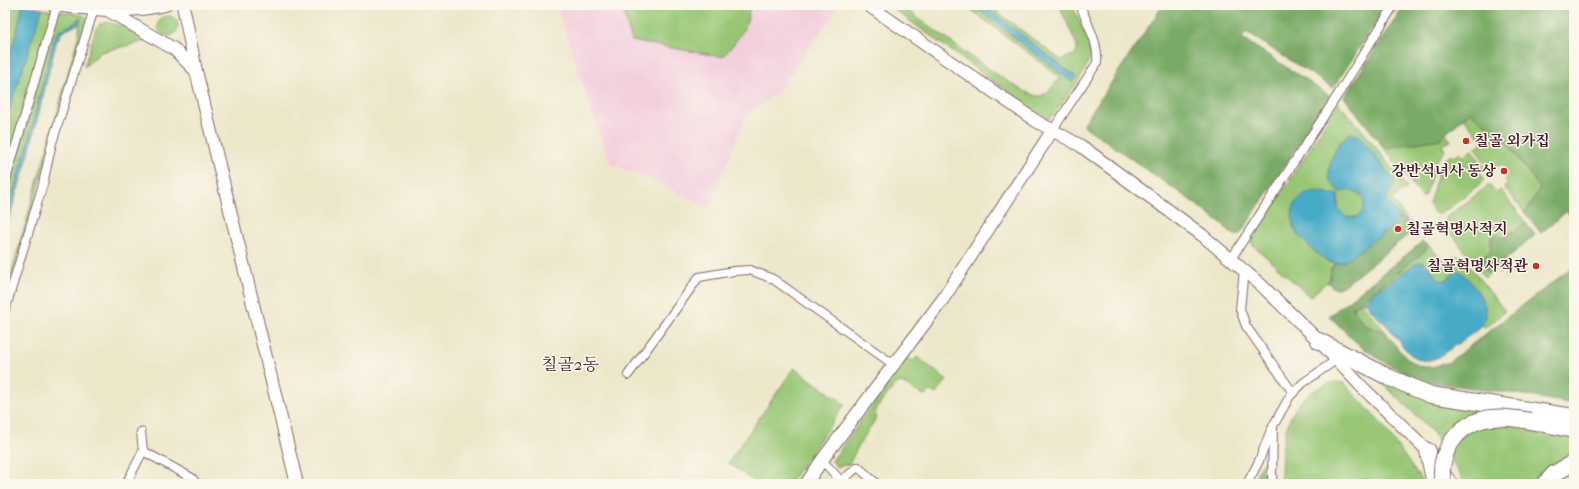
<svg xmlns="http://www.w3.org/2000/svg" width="1579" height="489" font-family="'IM FELL French Canon','Noto Serif KR',serif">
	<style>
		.built { fill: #f3cfde }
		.green { fill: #98c675; stroke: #717250 }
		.forest { fill: #7aab66; stroke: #626548 }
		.water { fill: #47abc7; stroke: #486579 }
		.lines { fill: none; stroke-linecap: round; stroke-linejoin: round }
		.street-casing { stroke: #836563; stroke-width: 10 }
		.secondary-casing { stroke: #836563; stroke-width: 14 }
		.highway-casing { stroke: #836563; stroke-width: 18 }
		.street { stroke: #fff; stroke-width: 8 }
		.secondary { stroke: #fff; stroke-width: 12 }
		.highway { stroke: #fff; stroke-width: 16 }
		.highway-bridge-casing { stroke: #836563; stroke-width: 18; stroke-linecap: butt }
		.highway-bridge { stroke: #fff; stroke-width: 16 }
		.poi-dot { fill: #c8321e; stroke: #fbf7ec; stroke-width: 1.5 }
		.labels { text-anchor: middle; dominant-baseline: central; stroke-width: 3; stroke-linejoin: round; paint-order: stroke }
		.poi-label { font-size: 15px; font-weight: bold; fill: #4a1f2b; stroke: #fbf7ec; text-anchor: start }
		.quarter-label { font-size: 17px; fill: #4a1f2b; stroke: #fbf7ec }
	</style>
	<rect width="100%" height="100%" fill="#fbf7ec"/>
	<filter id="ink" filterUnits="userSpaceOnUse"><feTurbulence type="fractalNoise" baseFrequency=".025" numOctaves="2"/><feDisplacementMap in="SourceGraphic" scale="8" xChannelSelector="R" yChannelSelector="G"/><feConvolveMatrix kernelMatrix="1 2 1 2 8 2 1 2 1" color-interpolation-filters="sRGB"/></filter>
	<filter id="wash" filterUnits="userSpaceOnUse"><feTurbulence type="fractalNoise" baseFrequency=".012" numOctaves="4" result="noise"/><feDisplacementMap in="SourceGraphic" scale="16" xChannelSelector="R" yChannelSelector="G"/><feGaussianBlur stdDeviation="0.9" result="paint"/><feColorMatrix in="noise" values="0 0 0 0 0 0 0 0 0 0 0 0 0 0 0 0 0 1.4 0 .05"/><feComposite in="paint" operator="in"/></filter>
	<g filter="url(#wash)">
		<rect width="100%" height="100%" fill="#ede7ca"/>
		<path class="built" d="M556,5H840L775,95L746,115L709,208L653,180L610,164Z"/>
		<g class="green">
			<path d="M7,5H23L16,34L5,69V9Z"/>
			<path d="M621,5H749C750,27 736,41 723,57L632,41Z"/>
			<path d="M888,5H900C922,20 1020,96 1038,96C1048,96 1054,84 1060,77L965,5H973L1072,82L1075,76L982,5H999L996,9L997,12L1061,60L1076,54L1077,45L1059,5H1072C1077,19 1087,34 1090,48C1094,66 1062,102 1051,117L1049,119L1044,118Z"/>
			<path d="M42,9L54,11L5,178V123Z"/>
			<path d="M57,11L84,15L87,19L5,302V296L78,38L80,21L79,18C74,28 61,26 54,38L26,152L23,157L5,223V187Z"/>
			<circle cx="168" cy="26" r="10"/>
			<path d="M107,22C121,26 136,30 146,41L101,52L84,67L96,28L100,24Z"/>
			<path d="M1338,103L1362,130L1407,188L1392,199L1408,221L1399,218C1397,211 1387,205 1387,198C1386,191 1396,188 1394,180L1358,135L1331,182L1339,192L1351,190L1362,196C1366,204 1364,211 1357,217H1346L1338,209V195H1331L1324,191L1292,210L1293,227L1296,232L1328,262L1337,263L1331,268L1330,279L1310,297L1253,245L1251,242Z"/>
			<path d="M1470,112L1507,143L1540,188L1525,213L1504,187L1508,184L1504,179L1509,174L1501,164L1496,168L1491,163L1487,165L1475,148L1483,142L1464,118Z"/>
			<path d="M1446,134L1451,141L1442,144L1445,151L1437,160L1426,193L1424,197H1422L1384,148L1440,139Z"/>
			<path d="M1472,150L1484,167L1479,171L1485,180L1445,211L1440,213H1434L1429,204L1441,163L1451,155L1453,157L1460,152L1463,156Z"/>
			<path d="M1489,185L1496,193L1501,190L1526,223L1503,238L1497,235L1491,252L1484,256L1485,268L1489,274L1485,278L1444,224L1447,217Z"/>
			<path d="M1428,245L1445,262L1457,256L1463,258L1505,311L1486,328L1482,325C1483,323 1485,319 1486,316C1487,301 1471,280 1459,271C1452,271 1449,280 1441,281L1416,263L1383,287L1378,288L1425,251Z"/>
			<path d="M1364,299V306L1386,332L1366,326L1352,308Z"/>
			<path d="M917,357L947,380L936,394L930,391L925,396L900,382L895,385L876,409L875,420L859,445L849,464L837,467L832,461L903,362L907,358L913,361Z"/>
			<path d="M794,368L845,404L789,484H758L728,463Z"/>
			<path d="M1334,382L1344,383L1384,427L1424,484H1281C1281,439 1284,397 1334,382Z"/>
			<path d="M1381,382L1574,435V457L1540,484H1466C1455,469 1448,452 1436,437C1420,417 1399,400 1381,382Z"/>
		</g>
		<g class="forest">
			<path d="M1163,5H1388L1333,88L1246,32L1242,38L1330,96L1241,233L1236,236L1197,205L1083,125Z"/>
			<path d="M1404,5H1574V221L1567,211L1541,233L1525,213L1540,188L1508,143L1470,112L1440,139L1384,148L1344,97Z"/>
			<path d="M1399,218L1415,225L1414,230L1345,285L1335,289L1327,282L1330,279L1331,268L1337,263L1343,262L1396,224Z"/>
			<path d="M1526,223L1535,235L1489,274L1482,261L1484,256L1491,251V237L1497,235L1504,238Z"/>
			<path d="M1422,242L1428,245L1425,251L1352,308L1366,326L1386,332C1393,344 1412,368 1427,367C1434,367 1442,364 1449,362L1574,266V404L1517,394L1421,381L1389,365L1360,346L1329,316Z"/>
			<path d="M1267,460L1269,463L1270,484H1253C1256,476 1259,463 1267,460Z"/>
		</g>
		<g class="water">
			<path d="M23,5L42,9L5,123V69L16,34Z"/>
			<path d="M973,5H982L1076,77L1072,82Z"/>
			<path d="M79,18H81L79,24L62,32L56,43L29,153L5,232V223L23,157L26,152L54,38C59,26 73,28 79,18Z"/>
			<path d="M1350,133L1358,135L1394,180V186L1387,198L1399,218L1396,224L1343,262C1326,268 1307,244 1296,232C1284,206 1302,184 1329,194C1334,195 1334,192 1338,195V209L1346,217H1357C1364,211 1366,204 1362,196L1351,190L1339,192L1329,180C1327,162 1336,144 1350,133Z"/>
			<path d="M1423,262L1441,281L1446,280L1457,271L1461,272C1472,283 1493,307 1483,324C1477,332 1449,349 1440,356C1413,372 1402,342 1387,326C1378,317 1370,311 1365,300L1378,288L1383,287L1416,263Z"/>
		</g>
	</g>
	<g filter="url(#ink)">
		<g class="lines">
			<defs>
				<g id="street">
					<path d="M1052,131L1097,63C1099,43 1087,23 1080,5"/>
					<path d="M5,183L57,5"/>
					<path d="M1231,259L1337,96L1394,5"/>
					<path d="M1244,270L1240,309L1246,326L1293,393"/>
					<path d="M5,310L43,184L52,143L94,9"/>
					<path d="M628,375L699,277L734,271L750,270L773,279L894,365"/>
					<path d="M143,451L192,478L197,484"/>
					<path d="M822,460L841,481L858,467L877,484"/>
					<path d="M126,484L143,451L141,432"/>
					<path d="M1247,484L1259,461L1271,430"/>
					<path d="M1272,484L1273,426L1290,396L1303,383L1336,360"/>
				</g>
				<g id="secondary">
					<path d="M53,5C91,9 127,14 165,5"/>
					<path d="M183,5L196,71L297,484"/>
					<path d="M868,5L1036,121L1081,146L1202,235L1260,284L1319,341L1361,386L1428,451L1452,484"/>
					<path d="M109,11L174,49L196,71"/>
					<path d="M806,484L822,460L943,299L1052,131"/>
				</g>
				<g id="highway">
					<path d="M1319,341L1388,377L1431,395L1574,417"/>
					<path d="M1530,421L1574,430"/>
					<path d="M1428,451L1435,484"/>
					<path d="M1545,484L1554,474L1574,462"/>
				</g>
			</defs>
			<use href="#street" class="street-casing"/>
			<use href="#secondary" class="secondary-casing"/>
			<use href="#highway" class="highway-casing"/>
			<use href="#street" class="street"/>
			<use href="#secondary" class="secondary"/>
			<use href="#highway" class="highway"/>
			<defs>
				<path id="highway-bridge" d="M1443,484C1437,452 1458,422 1491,418C1504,416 1517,419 1530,421"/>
			</defs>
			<use href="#highway-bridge" class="highway-bridge-casing"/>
			<use href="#highway-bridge" class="highway-bridge"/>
		</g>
	</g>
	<g class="poi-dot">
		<circle cx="1466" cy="141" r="4"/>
		<circle cx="1504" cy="171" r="4"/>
		<circle cx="1398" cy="229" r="4"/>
		<circle cx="1536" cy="266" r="4"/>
	</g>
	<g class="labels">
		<g class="poi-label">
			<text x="1474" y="141">칠골 외가집</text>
			<text x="1496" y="171" text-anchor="end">강반석녀사 동상</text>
			<text x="1406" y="229">칠골혁명사적지</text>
			<text x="1528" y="266" text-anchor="end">칠골혁명사적관</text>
		</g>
		<g class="quarter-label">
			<text x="570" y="364">칠골2동</text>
		</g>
	</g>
	<rect width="1579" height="489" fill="none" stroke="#fbf7ec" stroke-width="20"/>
</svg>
